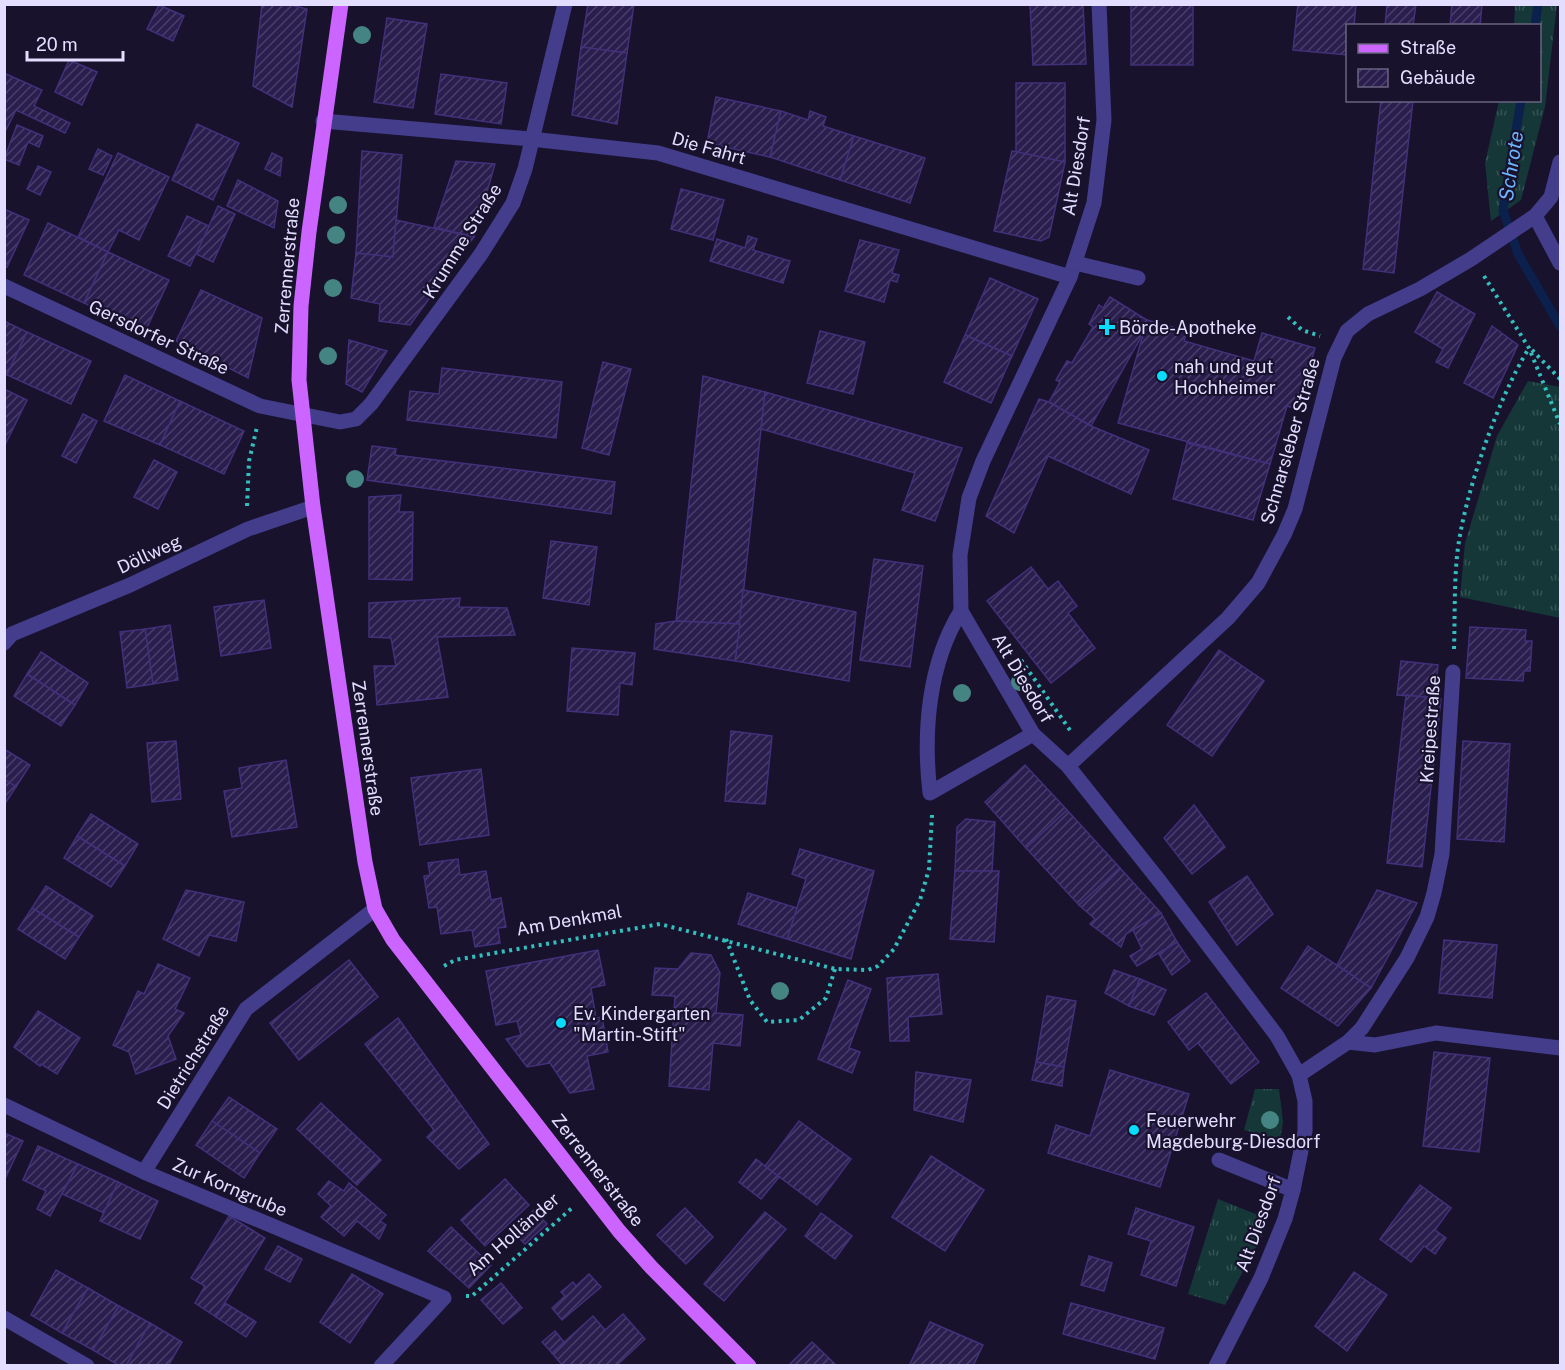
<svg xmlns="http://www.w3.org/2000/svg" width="1565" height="1370" font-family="'Public Sans',sans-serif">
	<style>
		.grass { fill: url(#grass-tufts) }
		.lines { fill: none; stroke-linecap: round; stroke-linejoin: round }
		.stream { stroke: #0b204d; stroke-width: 9 }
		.building { fill: url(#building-hatch); stroke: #42307a; stroke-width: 1.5 }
		.path { stroke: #31c0bd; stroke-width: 4; stroke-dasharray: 3 4.5; stroke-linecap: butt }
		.minor { stroke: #433d8c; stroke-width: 15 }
		.major { stroke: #cc65ff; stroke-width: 15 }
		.tree { fill: #448482 }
		.poi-dot { fill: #0adcff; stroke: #18122d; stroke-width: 2 }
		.labels { text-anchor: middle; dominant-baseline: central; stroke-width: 4.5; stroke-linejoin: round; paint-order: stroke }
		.street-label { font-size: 18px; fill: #e3deff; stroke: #18122d }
		.poi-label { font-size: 18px; fill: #e3deff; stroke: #18122d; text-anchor: start }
		.water-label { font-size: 20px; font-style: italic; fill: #6cb5ff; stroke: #18122d }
	</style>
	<defs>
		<pattern id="grass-tufts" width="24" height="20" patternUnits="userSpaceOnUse" patternTransform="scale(1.5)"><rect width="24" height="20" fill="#153737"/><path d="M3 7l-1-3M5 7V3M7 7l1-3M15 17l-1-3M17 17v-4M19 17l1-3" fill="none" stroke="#375455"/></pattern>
		<pattern id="building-hatch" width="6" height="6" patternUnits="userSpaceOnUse" patternTransform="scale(1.5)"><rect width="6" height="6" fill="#2a1e4e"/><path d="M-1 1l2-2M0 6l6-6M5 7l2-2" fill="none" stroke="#493e69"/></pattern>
	</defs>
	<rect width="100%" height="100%" fill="#18122d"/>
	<g class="grass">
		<path d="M1515,5H1557L1545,107L1521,200L1491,221L1485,163L1499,101L1540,100V26L1514,25Z"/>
		<path d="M1528,381L1560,387V618L1460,597L1465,543L1497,436Z"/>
		<path d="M1255,1089H1279L1283,1122L1280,1140L1244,1130Z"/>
		<path d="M1218,1199L1268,1219L1262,1236L1225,1305L1188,1294Z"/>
	</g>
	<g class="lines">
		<g class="stream">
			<path d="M1535,26L1538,4"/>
			<path d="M1521,100L1503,210L1518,254L1560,326"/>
		</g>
	</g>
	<g class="building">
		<path d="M262,4H287L307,9L292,107L253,86Z"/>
		<path d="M588,4H634L627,53L581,47Z"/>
		<path d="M1030,4H1083L1086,64L1033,65Z"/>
		<rect x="1131" y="4" width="62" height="61"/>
		<path d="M1298,4H1356L1354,26H1348V55L1293,50Z"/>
		<path d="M1387,4H1416L1413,26H1385Z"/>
		<path d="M1452,4H1482L1480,26H1450Z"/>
		<path d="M159,5L184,16L173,41L147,29Z"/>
		<path d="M387,18L427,24L413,108L374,102Z"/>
		<path d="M581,47L627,53L617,124L572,115Z"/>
		<path d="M69,60L97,72L82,105L55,92Z"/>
		<path d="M4,73L42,90L34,106L70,123L65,133L16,110L4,134Z"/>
		<path d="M441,74L507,83L501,124L435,114Z"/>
		<path d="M1016,83H1065V162L1016,152Z"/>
		<path d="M716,97L781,111L770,157L707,143Z"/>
		<path d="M1381,100H1413L1394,273L1363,269Z"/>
		<path d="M781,111L808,120L810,111L826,117L823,126L854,136L840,180L770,157Z"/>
		<path d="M197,124L239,143L213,200L172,180Z"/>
		<path d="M17,125L43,136L39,147L28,142L19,165L4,159Z"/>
		<path d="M854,136L925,158L910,203L840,180Z"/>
		<path d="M98,149L112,156L103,175L89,169Z"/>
		<path d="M362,151L402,155L393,257L356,253Z"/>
		<path d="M1012,151L1065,162L1049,237L1041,241L994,231Z"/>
		<path d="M118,153L169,177L139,240L119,230L108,252L78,237Z"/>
		<path d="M272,153L282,158L280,176L265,169Z"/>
		<path d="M456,161L495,164L474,237L434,227Z"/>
		<path d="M38,166L51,172L40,195L27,189Z"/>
		<path d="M238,180L278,201L274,228L227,206Z"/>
		<path d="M681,189L724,200L713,240L671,229Z"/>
		<path d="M218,206L235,214L213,262L196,254Z"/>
		<path d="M4,209L29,220L7,267L4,266Z"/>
		<path d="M187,216L209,226L190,266L168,256Z"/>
		<path d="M396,220L474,237L410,325L379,321L380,304L351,298L356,253L393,257Z"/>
		<path d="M48,223L108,252L84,303L24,275Z"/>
		<path d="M748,236L757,239L753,250L790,261L783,283L710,261L717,239L745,248Z"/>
		<path d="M860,240L899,250L892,273L899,275L897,282L890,280L884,302L845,291Z"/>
		<path d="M108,252L169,280L145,332L84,303Z"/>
		<path d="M990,278L1038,299L1012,356L965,335Z"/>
		<path d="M201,290L262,318L248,378L176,341Z"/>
		<path d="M1437,292L1475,314L1448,368L1436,362L1443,349L1415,332Z"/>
		<path d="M1110,297L1147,320L1140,339L1091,426L1049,402L1060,382L1056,380L1067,361L1072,363L1093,327L1089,324L1099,305L1103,308Z"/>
		<path d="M1147,320L1187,331L1184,341L1254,361L1262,333L1315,348L1298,409L1287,406L1270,464L1118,423Z"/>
		<path d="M4,321L27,332L7,375L4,373Z"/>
		<path d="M1492,326L1518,345L1493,398L1464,383Z"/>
		<path d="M820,331L865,342L853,394L807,383Z"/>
		<path d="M27,332L91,361L71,404L7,375Z"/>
		<path d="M965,335L1012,356L991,403L944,382Z"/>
		<path d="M349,340L387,351L362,392L346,384Z"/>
		<path d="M603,362L631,369L609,455L582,448Z"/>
		<path d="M442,368L562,382L556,438L407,420L410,391L439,394Z"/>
		<path d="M125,375L180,401L160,445L104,421Z"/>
		<path d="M703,376L765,392L740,624L676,621Z"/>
		<path d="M4,389L27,400L4,447Z"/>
		<path d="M765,392L962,448L935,521L902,510L915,473L761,429Z"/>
		<path d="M1039,399L1049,402L1091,426L1149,450L1131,494L1048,456L1014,533L986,516Z"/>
		<path d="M180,401L244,431L224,474L160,445Z"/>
		<path d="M83,414L97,421L76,463L62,456Z"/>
		<path d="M1187,443L1270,464L1253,520L1173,499Z"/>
		<path d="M372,446L396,449L395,455L615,482L611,514L367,480Z"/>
		<path d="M154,460L177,472L158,509L134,497Z"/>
		<path d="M401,495L399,512H413L412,580L369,579V497Z"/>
		<path d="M551,541L597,547L589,605L543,598Z"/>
		<path d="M874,559L923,566L910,667L860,660Z"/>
		<path d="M1031,567L1048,589L1058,581L1077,606L1068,613L1095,648L1051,683L987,601Z"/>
		<path d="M743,590L856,612L849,681L735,661Z"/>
		<path d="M460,598L459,607L507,608L515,635L437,637L448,697L377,705L374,666H396L391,638L369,637V603Z"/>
		<path d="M264,600L271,648L221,656L214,607Z"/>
		<path d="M676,621L740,624L735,661L654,649L656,624Z"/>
		<path d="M170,625L178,680L153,684L145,629Z"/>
		<path d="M1470,627L1526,630L1525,641H1532L1530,671H1524L1523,681L1466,678Z"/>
		<path d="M145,629L153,684L127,688L120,632Z"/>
		<path d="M572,648L635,653L632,685L620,683L618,715L567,711Z"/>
		<path d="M1219,650L1264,681L1212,756L1167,725Z"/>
		<path d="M41,652L88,683L75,705L27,674Z"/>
		<path d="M1401,661L1438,665L1435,698L1397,695Z"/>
		<path d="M27,674L75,705L61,726L14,696Z"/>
		<path d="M1406,695L1441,699L1422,867L1387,863Z"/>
		<path d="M731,731L772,736L765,804L725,801Z"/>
		<path d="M176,741L181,799L152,802L147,743Z"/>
		<path d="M1463,741L1510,744L1504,842L1457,839Z"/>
		<path d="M4,749L30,765L16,787L4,779Z"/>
		<path d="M286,760L297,827L232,837L224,791L242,788L239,768Z"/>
		<path d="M1025,765L1067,810L1026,848L985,802Z"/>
		<path d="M481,769L489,835L420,845L411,778Z"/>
		<path d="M4,779L16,787L4,805Z"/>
		<path d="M1194,805L1225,847L1192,874L1164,838Z"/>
		<path d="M1067,810L1120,868L1079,905L1026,848Z"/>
		<path d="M91,814L138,844L125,866L77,836Z"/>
		<path d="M966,819L995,822L992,871H955L957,827Z"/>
		<path d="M77,836L125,866L111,887L64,858Z"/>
		<path d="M800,849L874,871L851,959L787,939L806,879L792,874Z"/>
		<path d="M458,859L460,875L486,871L491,900L501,898L506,927L498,928L500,943L475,947L472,930L441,934L437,907L429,908L424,876L430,875L428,863Z"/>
		<path d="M1120,868L1161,913L1126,934L1121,947L1090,924L1095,919L1079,905Z"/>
		<path d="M955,871H999L994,942L950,939Z"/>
		<path d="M1247,876L1273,914L1237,945L1209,902Z"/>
		<path d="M46,886L93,916L79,937L32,908Z"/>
		<path d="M186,890L244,902L236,941L209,935L199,956L163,939Z"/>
		<path d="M1377,890L1417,903L1371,988L1337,965Z"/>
		<path d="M748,893L797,908L787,939L738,924Z"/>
		<path d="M32,908L79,937L65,959L18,929Z"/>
		<path d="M1161,913L1177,942L1137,966L1130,956L1142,949L1133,930Z"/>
		<path d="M1444,940L1497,945L1492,998L1439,993Z"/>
		<path d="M1177,942L1190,961L1172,975L1159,954Z"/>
		<path d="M1308,946L1371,988L1338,1026L1281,988Z"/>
		<path d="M598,950L605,985L591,988L596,1018L602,1017L608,1052L587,1056L594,1089L570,1093L550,1063L527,1067L506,1039L521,1035L517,1021L496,1025L486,971Z"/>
		<path d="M691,953L711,955L720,973L716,1013L743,1015L740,1046L713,1043L709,1090L669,1086L675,996L652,995L655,968L678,969Z"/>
		<path d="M349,960L378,997L299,1060L270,1023Z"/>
		<path d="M158,964L190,978L175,1009L184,1013L168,1036L176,1059L136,1074L129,1052L113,1045L138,991L144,994Z"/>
		<path d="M1114,970L1140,979L1129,1006L1105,993Z"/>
		<path d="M938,974L942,1014L908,1017L909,1041H890L887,978Z"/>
		<path d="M1140,979L1166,990L1154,1015L1129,1006Z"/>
		<path d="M848,980L871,989L849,1048L860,1052L852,1073L818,1059Z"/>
		<path d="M1206,993L1259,1062L1231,1084L1198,1043L1189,1050L1168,1022Z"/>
		<path d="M1047,996L1076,1001L1064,1067L1036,1062Z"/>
		<path d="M38,1011L80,1038L57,1074L41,1064L40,1066L14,1047Z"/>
		<path d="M398,1018L489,1144L459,1169L427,1137L434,1130L365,1044Z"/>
		<path d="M1434,1052L1490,1058L1479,1152L1423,1146Z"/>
		<path d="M1036,1062L1064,1067L1062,1086L1032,1080Z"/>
		<path d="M1110,1070L1189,1094L1160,1187L1048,1153L1056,1125L1090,1136Z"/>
		<path d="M916,1072L971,1080L963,1122L914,1110Z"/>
		<path d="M229,1097L277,1129L260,1153L212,1121Z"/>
		<path d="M321,1103L381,1160L357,1185L297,1129Z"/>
		<path d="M212,1121L260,1153L244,1178L196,1145Z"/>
		<path d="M799,1121L851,1159L817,1205L765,1166Z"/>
		<path d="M4,1133L23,1141L4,1181Z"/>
		<path d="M38,1146L78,1164L50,1216L37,1209L46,1191L23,1180Z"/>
		<path d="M931,1156L984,1190L945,1251L892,1217Z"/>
		<path d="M756,1159L779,1177L761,1199L739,1182Z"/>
		<path d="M78,1164L118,1182L104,1213L62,1194Z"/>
		<path d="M505,1179L529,1205L485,1246L461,1220Z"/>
		<path d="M329,1181L344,1191L349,1183L386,1215L380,1221L386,1225L379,1239L357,1221L344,1236L321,1217L331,1206L318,1194Z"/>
		<path d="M118,1182L158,1201L140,1239L100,1221Z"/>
		<path d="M1420,1185L1451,1208L1435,1230L1446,1238L1435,1254L1424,1246L1411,1262L1380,1239Z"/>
		<path d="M685,1208L713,1237L686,1264L657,1235Z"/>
		<path d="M1136,1208L1194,1227L1176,1286L1141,1275L1151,1241L1128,1234Z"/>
		<path d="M534,1210L547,1224L525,1244L512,1231Z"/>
		<path d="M765,1212L786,1229L724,1301L704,1284Z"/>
		<path d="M821,1213L852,1236L835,1259L805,1236Z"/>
		<path d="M229,1216L265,1238L216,1317L195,1303L205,1286L191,1278Z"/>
		<path d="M451,1227L491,1265L469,1288L428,1251Z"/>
		<path d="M278,1246L302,1259L290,1282L265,1269Z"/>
		<path d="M1089,1256L1112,1263L1104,1291L1081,1285Z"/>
		<path d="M56,1270L88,1288L62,1333L31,1315Z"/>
		<path d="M1354,1272L1387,1295L1347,1351L1315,1326Z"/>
		<path d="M352,1274L383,1294L350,1343L320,1322Z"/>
		<path d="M589,1274L601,1287L562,1320L552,1308L565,1296L561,1292L573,1282L576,1286Z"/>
		<path d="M501,1283L522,1308L503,1324L481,1300Z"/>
		<path d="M88,1288L119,1306L93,1350L62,1333Z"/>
		<path d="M225,1303L256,1322L246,1337L216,1317Z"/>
		<path d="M1071,1303L1164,1328L1155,1359L1063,1334Z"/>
		<path d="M119,1306L150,1323L126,1366H120L93,1350Z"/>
		<path d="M623,1314L645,1339L616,1366H563L552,1353L593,1316L605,1330Z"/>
		<path d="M930,1322L983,1345L973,1366H909Z"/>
		<path d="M150,1323L182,1342L168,1366H126Z"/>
		<path d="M555,1331L564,1342L552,1353L542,1342Z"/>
		<path d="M812,1342L837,1366H788Z"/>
	</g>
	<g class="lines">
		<g class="path">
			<path d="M1484,276L1529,348L1560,424"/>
			<path d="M1288,317L1302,330L1320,336"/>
			<path d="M1532,350L1560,379"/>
			<path d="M247,506L249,461L257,427"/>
			<path d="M1454,649C1455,618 1454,587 1457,556C1463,497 1498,398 1529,348"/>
			<path d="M1021,660L1072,733"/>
			<path d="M726,939L750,1000L767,1022L799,1020L826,998L835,969"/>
			<path d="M444,966L455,960L660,924L835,969L868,970L878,966L894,949L920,900L929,869L932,815"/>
			<path d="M466,1296H472L572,1208"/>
		</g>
		<g class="minor">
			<path d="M1099,4L1104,120L1094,203L1070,277L983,461L969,498L960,555L961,611L1033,734L1068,766L1161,883L1277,1036L1299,1075L1305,1101V1131L1293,1190L1285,1219L1261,1278L1216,1366"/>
			<path d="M323,121L531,139L658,153L1070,277"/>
			<path d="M1535,216L1560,263"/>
			<path d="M1075,263L1138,278"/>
			<path d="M4,286L260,406L340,422L356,419L371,404L481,254L513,203L525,169L565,4"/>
			<path d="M961,611C928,664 923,733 930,793L1033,734"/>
			<path d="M4,643L12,634L130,585L248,529L313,507"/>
			<path d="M1068,766L1228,618L1258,583L1284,535L1295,509L1334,358L1347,331L1368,314L1420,289L1471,259L1535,216L1551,197L1560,162"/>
			<path d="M1348,1042L1375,1045L1436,1033L1560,1048"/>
			<path d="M1299,1075L1348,1042L1362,1028L1407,958L1427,917L1434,893L1442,854L1453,672"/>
			<path d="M4,1105L144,1172L444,1298L381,1366"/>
			<path d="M1219,1160L1293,1190"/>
			<path d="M144,1172L246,1009L375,909"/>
			<path d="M4,1318L87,1366"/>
		</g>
		<path class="major" d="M341,4L309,232L301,306L299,380L313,507L365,862L375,909L393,940L619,1231L651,1267L749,1366"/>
	</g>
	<g class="tree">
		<circle cx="362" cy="35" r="9"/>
		<circle cx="338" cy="205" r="9"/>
		<circle cx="336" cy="235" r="9"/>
		<circle cx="333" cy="288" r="9"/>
		<circle cx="328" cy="356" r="9"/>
		<circle cx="355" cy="479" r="9"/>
		<circle cx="1020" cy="682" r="9"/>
		<circle cx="962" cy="693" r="9"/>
		<circle cx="780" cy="991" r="9"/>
		<circle cx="1270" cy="1120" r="9"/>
	</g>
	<g class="poi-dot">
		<path d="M1104 318h6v6h6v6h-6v6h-6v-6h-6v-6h6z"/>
		<circle cx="1162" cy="376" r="6"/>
		<circle cx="561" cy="1023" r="6"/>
		<circle cx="1134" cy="1130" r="6"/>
	</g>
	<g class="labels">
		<g class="street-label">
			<text transform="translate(709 148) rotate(16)">Die Fahrt</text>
			<text transform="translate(1076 166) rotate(-81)">Alt Diesdorf</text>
			<text transform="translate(462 241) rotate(-58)">Krumme Straße</text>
			<text transform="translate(287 266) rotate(-85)">Zerrennerstraße</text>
			<text transform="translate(159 337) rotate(25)">Gersdorfer Straße</text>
			<text transform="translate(1290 441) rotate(-74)">Schnarsleber Straße</text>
			<text transform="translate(149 554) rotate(-25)">Döllweg</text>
			<text transform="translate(1023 678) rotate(59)">Alt Diesdorf</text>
			<text transform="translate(1430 729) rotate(-86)">Kreipestraße</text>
			<text transform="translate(368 748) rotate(82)">Zerrennerstraße</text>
			<text transform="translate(569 920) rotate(-10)">Am Denkmal</text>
			<text transform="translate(193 1057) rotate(-58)">Dietrichstraße</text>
			<text transform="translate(598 1170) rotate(52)">Zerrennerstraße</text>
			<text transform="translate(230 1187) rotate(23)">Zur Korngrube</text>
			<text transform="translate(1258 1224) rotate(-70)">Alt Diesdorf</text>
			<text transform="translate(513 1234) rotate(-41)">Am Holländer</text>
		</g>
		<g class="poi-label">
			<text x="1119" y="327">Börde-Apotheke</text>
			<text x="1174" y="366">nah und gut<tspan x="1174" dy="21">Hochheimer</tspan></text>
			<text x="573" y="1013">Ev. Kindergarten<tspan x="573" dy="21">"Martin-Stift"</tspan></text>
			<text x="1146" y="1120">Feuerwehr<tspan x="1146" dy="21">Magdeburg-Diesdorf</tspan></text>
		</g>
		<g class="water-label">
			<text transform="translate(1511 166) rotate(-81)">Schrote</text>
		</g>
	</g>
	<rect width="1565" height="1370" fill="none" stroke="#e3deff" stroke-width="12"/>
	<rect x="1346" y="24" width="195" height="78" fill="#18122d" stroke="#696481" stroke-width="1.5"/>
	<rect x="1358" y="44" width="30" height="9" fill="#cc65ff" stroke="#696481" stroke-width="1.5"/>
	<text x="1400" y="54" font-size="18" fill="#e3deff">Straße</text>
	<rect x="1358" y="69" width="30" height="18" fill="url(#building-hatch)" stroke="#696481" stroke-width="1.5"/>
	<text x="1400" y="84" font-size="18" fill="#e3deff">Gebäude</text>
	<path d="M27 51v9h96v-9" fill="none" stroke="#e3deff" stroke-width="3"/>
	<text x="36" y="51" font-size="18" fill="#e3deff" stroke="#18122d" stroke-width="4.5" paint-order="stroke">20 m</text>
</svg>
